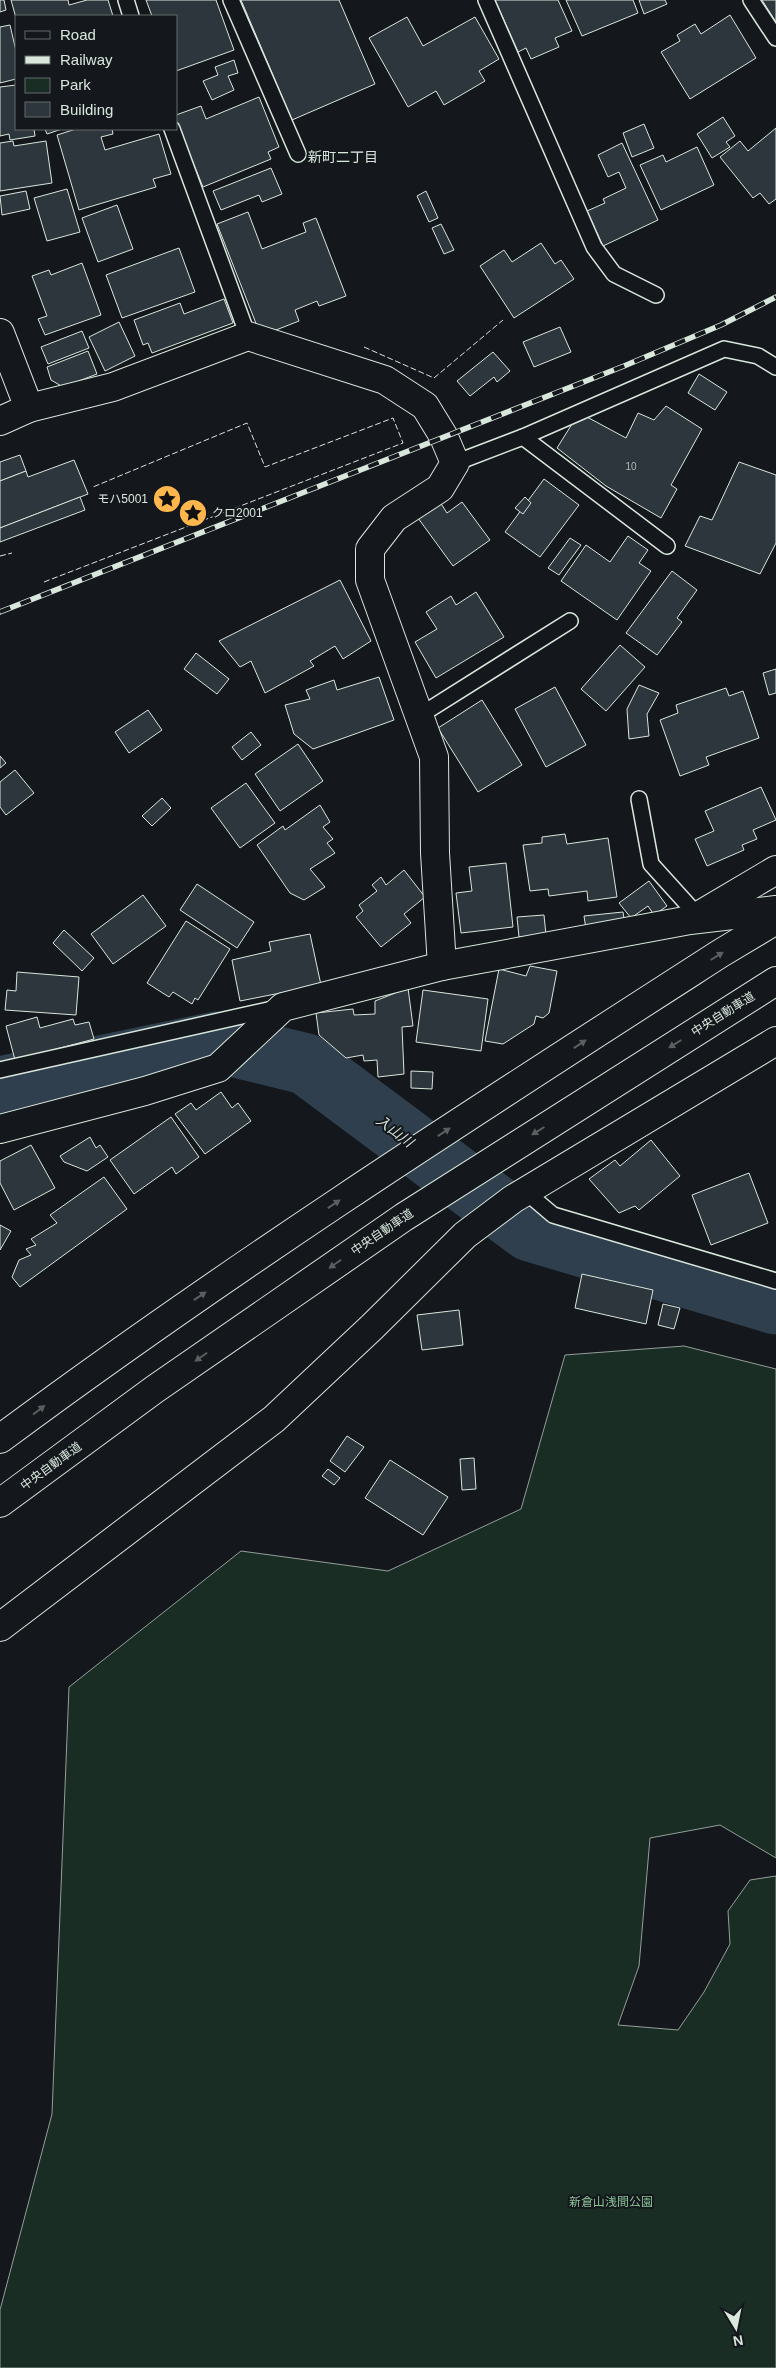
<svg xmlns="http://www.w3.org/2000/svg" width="776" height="2368" font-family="Arial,'Noto Sans JP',sans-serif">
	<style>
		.green { fill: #1a2d24; stroke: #939e99 }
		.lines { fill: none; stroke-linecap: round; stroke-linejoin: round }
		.river { stroke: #2f3f4d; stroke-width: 61 }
		.building { fill: #2c363c; stroke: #d8e6dc }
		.lane-casing { stroke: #d8e6dc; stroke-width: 18 }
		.street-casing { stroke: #d8e6dc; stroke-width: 30 }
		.secondary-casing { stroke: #d8e6dc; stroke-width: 30 }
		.highway-casing { stroke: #d8e6dc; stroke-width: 30 }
		.lane { stroke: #14181c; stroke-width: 15 }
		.street { stroke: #14181c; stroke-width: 28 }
		.secondary { stroke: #14181c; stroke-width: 28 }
		.highway { stroke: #14181c; stroke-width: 28 }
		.rail-casing { stroke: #d8e6dc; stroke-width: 5.5 }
		.rail { stroke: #14181c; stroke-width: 4; stroke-dasharray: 11; stroke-linecap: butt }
		.fence { stroke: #d8e6dc; stroke-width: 1; stroke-dasharray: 6 2.5; stroke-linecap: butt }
		.oneway { fill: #59605f }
		.labels { text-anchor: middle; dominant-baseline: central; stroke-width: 4; stroke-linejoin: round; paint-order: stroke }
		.number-label { font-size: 10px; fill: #adbab4 }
		.poi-label { font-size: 12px; fill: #d8e6dc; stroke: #14181c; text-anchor: end }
		.street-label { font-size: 12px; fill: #d8e6dc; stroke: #14181c }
		.park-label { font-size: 12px; fill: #8ac095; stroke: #14181c }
		.neighbourhood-label { font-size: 14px; fill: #d8e6dc; stroke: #14181c }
		.water-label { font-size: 14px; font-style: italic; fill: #d8e6dc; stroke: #14181c }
	</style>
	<rect width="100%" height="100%" fill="#14181c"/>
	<path class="green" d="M684,1346L776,1369V1858L720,1825L650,1838L639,1966L618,2025L678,2030L704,1992L730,1944L728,1911L750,1880L776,1876V2368H0V2310L52,2114L69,1687L241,1551L388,1571L521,1509L565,1355Z"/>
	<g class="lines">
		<path class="river" d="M0,1087L216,1042L306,1064L530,1231L776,1304"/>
	</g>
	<g class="building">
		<path d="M0,0H4L6,10L0,12Z"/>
		<path d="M11,0H68L69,5L87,0H108L113,16H16V18Z"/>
		<path d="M146,0H216L234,50L176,71V16H152Z"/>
		<path d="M241,0H339L375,84L292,120Z"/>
		<path d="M495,0H558L572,31L555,38L559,47L531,59L526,48L518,52Z"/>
		<path d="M566,0H633L638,13L582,36Z"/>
		<path d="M639,0H665L667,4L644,14Z"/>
		<path d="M762,0H776V22Z"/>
		<path d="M730,15L756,58L690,99L661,52L680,41L677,35L695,24L701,34Z"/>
		<path d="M407,17L423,46L475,17L499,59L479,71L485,81L444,105L436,91L408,107L369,38Z"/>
		<path d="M10,25L16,51V79L0,83V27Z"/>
		<path d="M234,60L238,73L228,76L234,90L212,100L203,81L218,75L215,67Z"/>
		<path d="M16,85V129H34L35,136L10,140L9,134L0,136V87Z"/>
		<path d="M259,97L279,147L268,152L271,159L203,187L176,121V115L201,106L206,119Z"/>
		<path d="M723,117L735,136L726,142L730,147L712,158L697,134Z"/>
		<path d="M644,124L654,148L632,157L623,133Z"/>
		<path d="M776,128V199L769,204L760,193L753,198L720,157L740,141L748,151Z"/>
		<path d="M45,129H62L47,134Z"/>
		<path d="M76,129H112L113,134L101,137L105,150L159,134L171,174L153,179L156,187L79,210L57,135Z"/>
		<path d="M13,141L14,146L46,141L52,183L0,191V143Z"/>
		<path d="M622,143L658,220L603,246L587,211L605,203L603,199L626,188L619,172L608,177L598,155Z"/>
		<path d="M697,147L714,185L661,210L640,165L663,155L666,162Z"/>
		<path d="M271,168L282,194L262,202L259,195L221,210L213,191Z"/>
		<path d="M67,189L80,232L47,241L34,198Z"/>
		<path d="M26,191L30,209L2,215L0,196Z"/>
		<path d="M426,191L438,218L429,222L417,196Z"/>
		<path d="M117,205L133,249L98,262L82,218Z"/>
		<path d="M248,212L262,249L306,232L303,223L316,218L346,296L319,306L317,301L295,310L299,321L276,330L257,326L217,224Z"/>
		<path d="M441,224L454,250L444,254L432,228Z"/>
		<path d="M541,243L555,264L561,260L574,279L514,318L480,266L504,250L512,262Z"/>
		<path d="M179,248L195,292L122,318L106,275Z"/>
		<path d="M82,263L101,315L45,335L38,319L47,316L32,276L49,270L51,275Z"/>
		<path d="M224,299L233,323L152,353L148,343L143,345L134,320L180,303L184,314Z"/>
		<path d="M119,322L135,356L105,371L89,337Z"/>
		<path d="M560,327L571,352L534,367L523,342Z"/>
		<path d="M82,331L89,348L48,364L41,347Z"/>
		<path d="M88,351L97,374L63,387L51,380L47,367Z"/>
		<path d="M493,352L510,371L497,382L494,377L470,396L457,381Z"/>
		<path d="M699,374L727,392L715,410L688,393Z"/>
		<path d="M666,406L702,429L671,485L677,489L661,518L606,486L557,448L572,424L587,417L626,438L638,413L654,420Z"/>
		<path d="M20,455L26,471L0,481V462Z"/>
		<path d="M74,460L88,494L0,528V481L26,471L28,477Z"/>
		<path d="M739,462L776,475V543L760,574L685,546L700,516L712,520Z"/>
		<path d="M544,479L579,505L540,557L505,532Z"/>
		<path d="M80,497L85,510L0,542V528Z"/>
		<path d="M525,497L531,503L523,514L515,508Z"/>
		<path d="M440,502L447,513L462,502L490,540L453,566L418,518Z"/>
		<path d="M628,536L648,550L639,563L651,571L617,620L561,581L586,545L610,562Z"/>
		<path d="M570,538L581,545L559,575L548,568Z"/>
		<path d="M672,571L697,590L677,618L682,622L657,655L626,633Z"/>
		<path d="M340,580L371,641L343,659L335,646L310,661L314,666L265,693L251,661L240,667L219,641Z"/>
		<path d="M476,592L504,637L436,678L415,642L437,629L426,612L451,596L456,605Z"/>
		<path d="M620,645L645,667L606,711L581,689Z"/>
		<path d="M196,653L229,679L217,694L184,669Z"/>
		<path d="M776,669V693L769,695L763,673Z"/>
		<path d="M379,677L394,720L313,749L294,734L285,705L310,699L306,690L334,680L337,690Z"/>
		<path d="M639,685L659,693L647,714L649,736L629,739L627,709Z"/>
		<path d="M555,687L586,745L546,767L515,709Z"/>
		<path d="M726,688L729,696L743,691L759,738L706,757L709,765L680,776L660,720L678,713L676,705Z"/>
		<path d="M482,700L522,765L478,792L438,728Z"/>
		<path d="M148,710L162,730L129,753L115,732Z"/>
		<path d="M251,732L261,745L242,760L232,747Z"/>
		<path d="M298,744L323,781L280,811L255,774Z"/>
		<path d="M0,756L6,763L0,768Z"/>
		<path d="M15,770L34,793L6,815L0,807V782Z"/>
		<path d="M246,783L275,823L240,848L211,808Z"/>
		<path d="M761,787L776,820L753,830L757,839L742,845L744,850L707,866L695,839L714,831L705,811Z"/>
		<path d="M162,798L171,808L152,826L142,816Z"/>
		<path d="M320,805L330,822L323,827L333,839L327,843L335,853L310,869L325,887L304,900L290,893L257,845L283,826L285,830Z"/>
		<path d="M565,834L567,844L608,838L617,897L588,901L587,891L549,896L548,889L530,891L523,845L542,843V837Z"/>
		<path d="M506,863L513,927L461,933L456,893L472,891L469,867Z"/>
		<path d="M404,870L425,897L404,914L411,923L381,947L356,917L363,911L359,905L377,891L372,885L381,877L386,885Z"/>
		<path d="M649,881L667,906L654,915L648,906L631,918L619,903Z"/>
		<path d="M197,884L254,922L237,948L180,910Z"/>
		<path d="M143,895L166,926L113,964L91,934Z"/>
		<path d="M623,912L625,925L586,929L584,916Z"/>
		<path d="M544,915L546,935L519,937L517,917Z"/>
		<path d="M186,921L230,949L198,1000L195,998L192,1004L173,992L169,997L147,983Z"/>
		<path d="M64,930L94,958L82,971L53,943Z"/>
		<path d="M310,934L321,985L240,1001L232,960L271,951L269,942Z"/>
		<path d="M530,966L557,971L549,1013L543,1018L536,1016L534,1024L503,1044L485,1041L499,969L526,976Z"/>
		<path d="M17,972L79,977L76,1015L5,1010L7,990L16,991Z"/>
		<path d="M408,988L413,1026L402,1027L404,1074L378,1077L377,1060L364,1061L363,1055L346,1058L319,1035L316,1013L353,1009L354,1015L375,1014V1001Z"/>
		<path d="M423,990L488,999L481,1051L416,1042Z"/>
		<path d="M37,1017L40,1028L73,1019L75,1025L89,1022L94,1039L15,1060L6,1026Z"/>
		<path d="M411,1071L433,1072L432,1089L411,1088Z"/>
		<path d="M221,1092L232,1108L238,1103L251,1121L205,1154L175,1114L191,1103L196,1110Z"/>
		<path d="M171,1117L199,1157L176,1174L172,1167L134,1194L110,1160Z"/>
		<path d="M90,1137L96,1148L100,1145L108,1157L87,1171L64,1162L60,1156Z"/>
		<path d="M651,1140L680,1176L639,1210L635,1206L619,1213L589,1179L615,1160L620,1166Z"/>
		<path d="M31,1145L55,1188L14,1210L0,1183V1161Z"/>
		<path d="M749,1173L768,1223L711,1245L692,1195Z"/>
		<path d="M104,1177L127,1209L20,1287L12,1277L19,1260L31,1255L26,1249L36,1245L31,1239L57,1223L50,1215Z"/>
		<path d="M0,1225L11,1231L0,1250Z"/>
		<path d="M582,1274L653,1290L646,1324L575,1308Z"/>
		<path d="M663,1304L680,1308L674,1329L658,1325Z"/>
		<path d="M459,1310L463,1345L422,1350L417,1315Z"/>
		<path d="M347,1436L364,1447L345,1472L330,1461Z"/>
		<path d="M474,1458L476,1489L462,1490L460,1459Z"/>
		<path d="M390,1460L448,1497L423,1535L365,1498Z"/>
		<path d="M328,1469L340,1478L334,1485L322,1476Z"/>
	</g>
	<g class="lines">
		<defs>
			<g id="lane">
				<path d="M126,0L131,16"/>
				<path d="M231,0L298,154"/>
				<path d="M486,0L594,247L614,274L656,295"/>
				<path d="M751,0L776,38"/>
				<path d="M172,129L248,336"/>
				<path d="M523,437L667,546"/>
				<path d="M455,463L523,437L724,349L758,356L776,367"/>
				<path d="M419,716L570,621"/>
				<path d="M639,799L651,864L698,916"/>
				<path d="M0,1070L277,1008"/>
				<path d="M526,1192L553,1215L776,1281"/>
			</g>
			<g id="street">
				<path d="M29,408L113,387L248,336L385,380L425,406L444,437L455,463L440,488L394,518L370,549V580L434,757L435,853L442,966"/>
				<path d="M700,915L776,870"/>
				<path d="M0,1129L145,1091L218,1068L283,1007L442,966L690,920L776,910"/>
				<path d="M0,1627L274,1419L372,1327L465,1235L513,1199L776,1041"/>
			</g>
			<path id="secondary" d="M0,333L29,408L0,421"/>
			<g id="highway">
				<path d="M0,1439C233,1266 477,1110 721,953L776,920"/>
				<path d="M0,1503L155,1389L404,1217L776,981"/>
			</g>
		</defs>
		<use href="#lane" class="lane-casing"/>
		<use href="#street" class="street-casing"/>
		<use href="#secondary" class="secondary-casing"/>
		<use href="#highway" class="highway-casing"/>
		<use href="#lane" class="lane"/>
		<use href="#street" class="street"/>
		<use href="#secondary" class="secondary"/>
		<use href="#highway" class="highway"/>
		<defs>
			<path id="rail" d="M0,612L624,366L721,325L776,297"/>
		</defs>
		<use href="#rail" class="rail-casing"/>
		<use href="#rail" class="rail"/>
		<g class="fence">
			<path d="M364,347L434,378L503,320"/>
			<path d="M0,556L12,553"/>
			<path d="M44,582L403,443L393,418L265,467L247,423L93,487"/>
		</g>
	</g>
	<defs><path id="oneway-solid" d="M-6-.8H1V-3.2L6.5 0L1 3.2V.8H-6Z" transform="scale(1.25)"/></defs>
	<g class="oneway">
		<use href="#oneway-solid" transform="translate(717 956) rotate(-32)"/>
		<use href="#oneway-solid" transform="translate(580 1044) rotate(-33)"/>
		<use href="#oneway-solid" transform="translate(675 1044) rotate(148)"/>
		<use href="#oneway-solid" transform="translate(538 1131) rotate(148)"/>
		<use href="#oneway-solid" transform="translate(444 1132) rotate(-33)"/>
		<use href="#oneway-solid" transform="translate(334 1204) rotate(-34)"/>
		<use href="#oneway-solid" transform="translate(335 1264) rotate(145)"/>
		<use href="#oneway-solid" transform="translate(200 1296) rotate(-34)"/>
		<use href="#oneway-solid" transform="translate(201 1357) rotate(145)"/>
		<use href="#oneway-solid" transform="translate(39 1410) rotate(-37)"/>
	</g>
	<defs>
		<symbol id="sight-disc" viewBox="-11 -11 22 22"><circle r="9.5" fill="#ffb74d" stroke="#14181c"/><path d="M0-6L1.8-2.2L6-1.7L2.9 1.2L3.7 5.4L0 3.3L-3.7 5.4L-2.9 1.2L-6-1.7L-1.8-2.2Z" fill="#111"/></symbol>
	</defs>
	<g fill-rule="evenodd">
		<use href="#sight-disc" x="151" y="483" width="32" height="32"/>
		<use href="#sight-disc" x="177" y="497" width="32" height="32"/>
	</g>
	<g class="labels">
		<g class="number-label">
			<text x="631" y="466">10</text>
		</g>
		<g class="poi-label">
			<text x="148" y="499">モハ5001</text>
			<text x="212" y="513" text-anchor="start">クロ2001</text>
		</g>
		<g class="street-label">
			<text transform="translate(723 1014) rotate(-32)">中央自動車道</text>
			<text transform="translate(382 1232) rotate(-34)">中央自動車道</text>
			<text transform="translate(51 1466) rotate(-36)">中央自動車道</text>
		</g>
		<g class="park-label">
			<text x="611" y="2202">新倉山浅間公園</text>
		</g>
		<g class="neighbourhood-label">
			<text x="343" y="157">新町二丁目</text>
		</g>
		<g class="water-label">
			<text transform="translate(395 1131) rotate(37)">入山川</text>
		</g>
	</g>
	<rect x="15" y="15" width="162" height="115" fill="#14181c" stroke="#626a69"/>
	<rect x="25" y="31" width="25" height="8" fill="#14181c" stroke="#626a69"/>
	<text x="60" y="40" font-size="15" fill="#d8e6dc">Road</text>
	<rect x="25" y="56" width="25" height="8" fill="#d8e6dc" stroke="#626a69"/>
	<text x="60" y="65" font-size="15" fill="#d8e6dc">Railway</text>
	<rect x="25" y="78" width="25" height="15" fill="#1a2d24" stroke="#626a69"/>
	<text x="60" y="90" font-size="15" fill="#d8e6dc">Park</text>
	<rect x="25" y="102" width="25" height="15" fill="#2c363c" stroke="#626a69"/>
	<text x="60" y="115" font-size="15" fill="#d8e6dc">Building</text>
	<g transform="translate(736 2328) rotate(170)" stroke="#14181c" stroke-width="4" paint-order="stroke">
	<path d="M0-4L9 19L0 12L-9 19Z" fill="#d8e6dc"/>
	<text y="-8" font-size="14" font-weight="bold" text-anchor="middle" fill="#d8e6dc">N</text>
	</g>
</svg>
